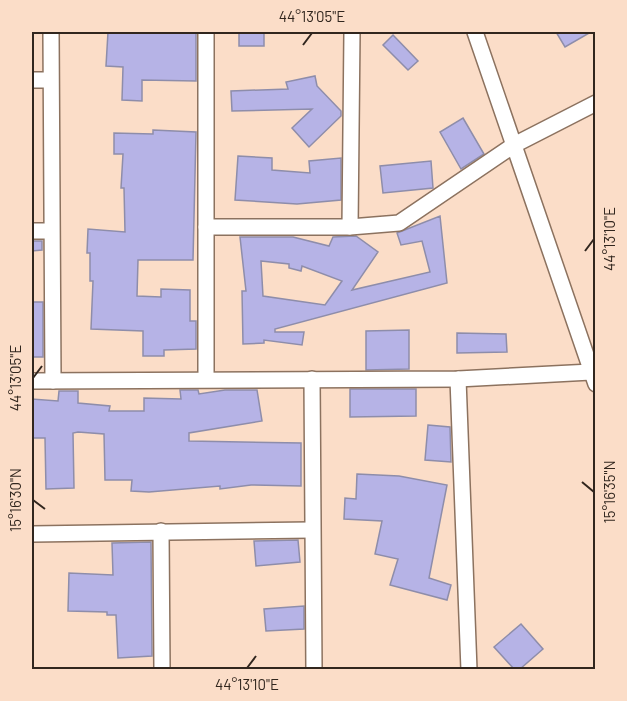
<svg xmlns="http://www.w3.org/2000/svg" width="627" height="701" font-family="Barlow,sans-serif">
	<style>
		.building { fill: #b6b3e6; stroke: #8e8daa; stroke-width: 1.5; fill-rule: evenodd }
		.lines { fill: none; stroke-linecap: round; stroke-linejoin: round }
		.minor-casing { stroke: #8c725f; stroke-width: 18 }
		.minor { stroke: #fff; stroke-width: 15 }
		.ticks { fill: none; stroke: #31261e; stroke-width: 2 }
		.neatline { fill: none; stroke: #31261e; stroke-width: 2 }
		.ticks-label { font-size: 15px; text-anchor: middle; fill: #31261e }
	</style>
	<rect width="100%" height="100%" fill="#fbddc8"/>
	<g class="building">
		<path d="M108,32H196V81L142,80V101L122,100L123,67L106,66Z"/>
		<rect x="239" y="32" width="25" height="14"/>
		<path d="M556,32H591L565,47Z"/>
		<path d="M393,35L418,61L408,70L383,45Z"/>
		<path d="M315,76L317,86L341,111V116L309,147L292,128L312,109L232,111L231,91L288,89L286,82Z"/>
		<path d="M463,118L484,154L461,169L440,132Z"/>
		<path d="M153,130L196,132L193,260H138L137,296L161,297V289L190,290V321H196V349L164,350V356H143V331L91,329L93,281H90V253H87L88,229L125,232L124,188H121L123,154H114V133L153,134Z"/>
		<path d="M238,156L272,158V170L310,173L309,161L341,158V200L297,204L235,200Z"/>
		<path d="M431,161L433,188L383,193L380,166Z"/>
		<path d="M440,216L447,283L275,329V332H304L302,345L264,340V343L243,344L242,291H246L240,237H293L329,246L333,237L356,236L378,252L352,290L430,272L422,241L401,245L397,233ZM261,261L289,264V268L301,271L302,266L342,281L325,305L263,296Z"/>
		<path d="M32,241H42V250L32,251Z"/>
		<rect x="32" y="302" width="11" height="55"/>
		<path d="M409,330V369L366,370V331Z"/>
		<path d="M457,333L506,334L507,352L457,353Z"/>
		<path d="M350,389H416V416L350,417Z"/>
		<path d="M180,390H198L199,394L225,390H257L262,421L189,433V441L301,443V486L251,485L220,489V486L149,492L131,491L132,480H105L104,434L78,432L73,433L74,488L46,489L45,438H32V399L58,401L59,391H78V403L110,406L109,411H144V398L181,399Z"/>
		<path d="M428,425L450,427L451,462L425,460Z"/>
		<path d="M357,474L399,476L447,485L429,578L451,585L447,600L390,585L398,559L375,554L382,521L344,519L345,498L356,499Z"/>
		<path d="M298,540L300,562L256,566L254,541Z"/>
		<path d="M151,542L152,656L118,658L116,615H107V612L68,611L69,573L113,575L112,543Z"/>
		<path d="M304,606V629L266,631L264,609Z"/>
		<path d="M521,624L543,649L520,669H514L494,647Z"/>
	</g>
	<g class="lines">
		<defs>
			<g id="minor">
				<path d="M51,32L53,381"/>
				<path d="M206,32V378"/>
				<path d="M475,32L596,384"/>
				<path d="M32,80H50"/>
				<path d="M206,227H350L399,223L514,145L596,103"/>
				<path d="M350,227L352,32"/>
				<path d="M32,231H51"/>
				<path d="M312,379L314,670"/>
				<path d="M458,379L469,670"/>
				<path d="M32,381L458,379L591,372"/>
				<path d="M161,531L162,670"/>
				<path d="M32,534L311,530"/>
			</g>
		</defs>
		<use href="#minor" class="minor-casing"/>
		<use href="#minor" class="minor"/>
	</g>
	<path class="ticks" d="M303,45L312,33M585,251L594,239M33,378L42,366M582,482L594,492M33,500L45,509M247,668L256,656"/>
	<rect width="627" height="701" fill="none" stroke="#fbddc8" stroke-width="66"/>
	<rect x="33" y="33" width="561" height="635" class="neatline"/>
	<g class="ticks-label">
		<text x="312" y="22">44°13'05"E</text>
		<text transform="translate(610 239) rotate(-90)" y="5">44°13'10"E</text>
		<text transform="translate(16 378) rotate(-90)" y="5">44°13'05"E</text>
		<text transform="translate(610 492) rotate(-90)" y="5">15°16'35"N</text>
		<text transform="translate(16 500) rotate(-90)" y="5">15°16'30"N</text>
		<text x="247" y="690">44°13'10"E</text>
	</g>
</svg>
